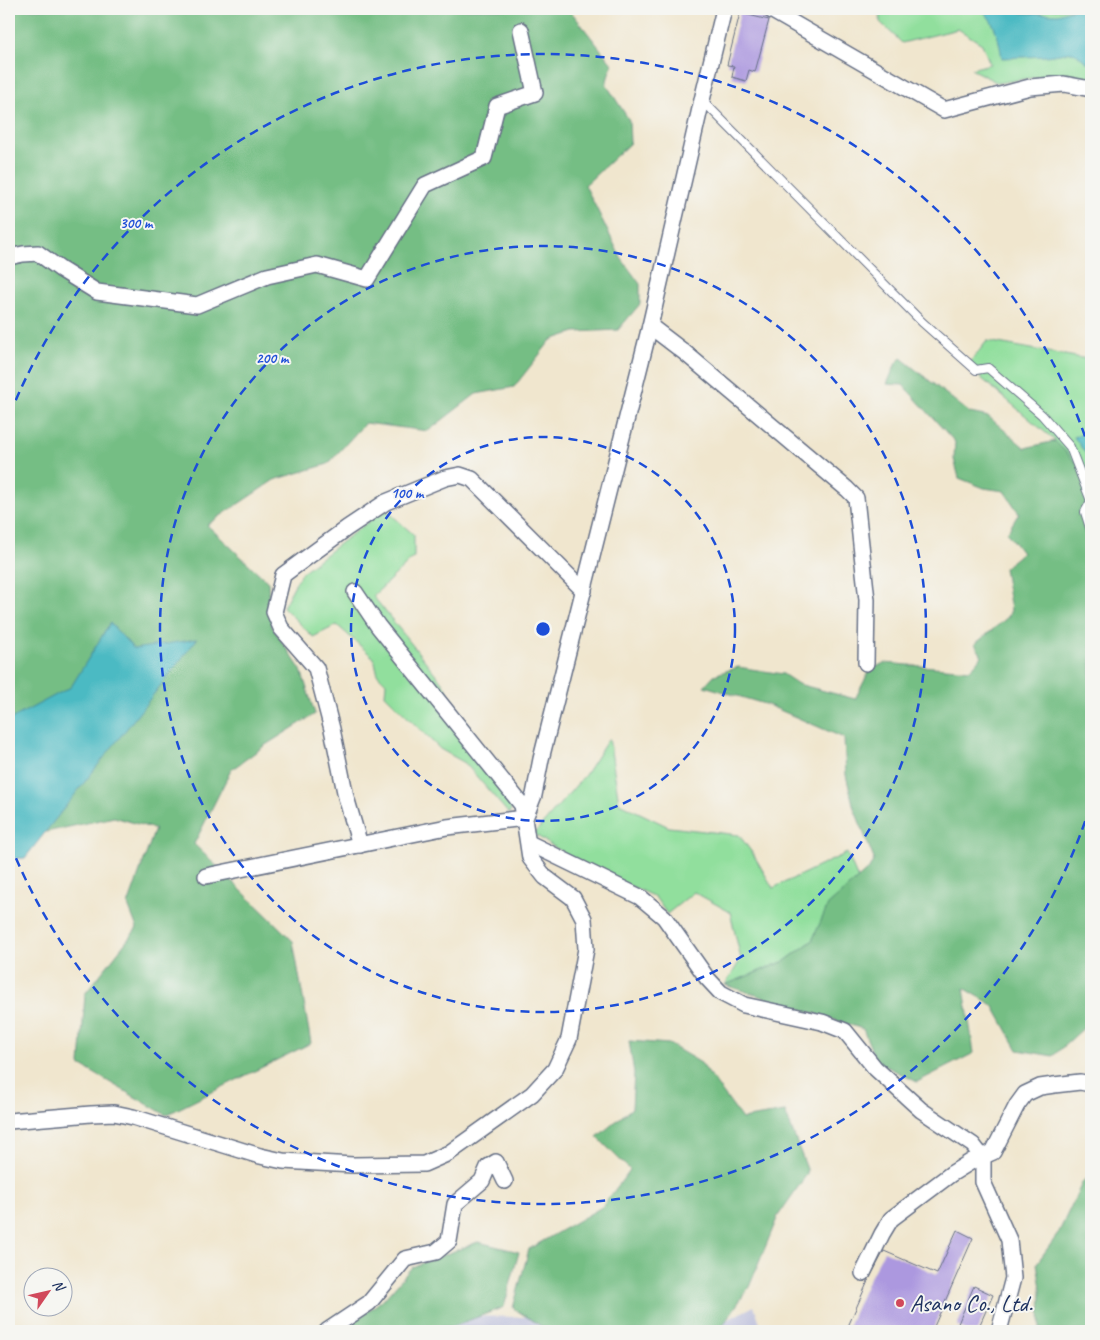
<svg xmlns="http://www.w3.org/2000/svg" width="1100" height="1340" font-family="Caveat,sans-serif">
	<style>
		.industrial { fill: #c0c2dd }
		.green { fill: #91df9d; stroke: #56877e }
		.forest { fill: #74be84; stroke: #487671 }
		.water { fill: #4bbac3; stroke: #337490 }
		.building { fill: #ac98df }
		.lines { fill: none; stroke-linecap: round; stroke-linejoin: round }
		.lane-casing { stroke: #666f85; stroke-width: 10 }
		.street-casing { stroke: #666f85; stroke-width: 18 }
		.lane { stroke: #fff; stroke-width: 8 }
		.street { stroke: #fff; stroke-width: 15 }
		.ring { fill: none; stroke: #1d4ed8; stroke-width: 2.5; stroke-dasharray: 9 6 }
		.poi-dot { fill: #d1495b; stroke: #f6f6f2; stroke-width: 2 }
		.labels { text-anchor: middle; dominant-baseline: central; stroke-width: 4; stroke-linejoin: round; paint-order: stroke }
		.poi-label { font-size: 24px; fill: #1b2f5e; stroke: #f6f6f2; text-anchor: start }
		.centre { fill: #1d4ed8; stroke: #f6f6f2; stroke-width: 2.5 }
		.ring-label { font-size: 15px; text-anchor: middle; font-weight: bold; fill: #1d4ed8; stroke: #f6f6f2; stroke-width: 4; stroke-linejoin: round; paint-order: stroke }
	</style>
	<rect width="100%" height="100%" fill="#f6f6f2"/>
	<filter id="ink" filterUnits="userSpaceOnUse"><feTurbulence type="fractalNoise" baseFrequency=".02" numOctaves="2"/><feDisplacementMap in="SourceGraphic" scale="10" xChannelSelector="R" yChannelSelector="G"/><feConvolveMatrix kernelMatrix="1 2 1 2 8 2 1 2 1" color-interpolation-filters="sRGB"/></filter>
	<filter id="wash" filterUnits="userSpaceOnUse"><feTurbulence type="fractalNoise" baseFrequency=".0096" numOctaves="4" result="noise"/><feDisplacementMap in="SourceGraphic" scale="20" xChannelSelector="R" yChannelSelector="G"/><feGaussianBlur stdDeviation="1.12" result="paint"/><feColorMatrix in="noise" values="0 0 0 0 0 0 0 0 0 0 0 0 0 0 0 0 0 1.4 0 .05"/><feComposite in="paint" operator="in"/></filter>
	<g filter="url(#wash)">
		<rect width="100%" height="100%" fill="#f0e6ce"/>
		<g class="industrial">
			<path d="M754,1306L763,1331H706Z"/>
			<path d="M401,1316L545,1317L601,1331H390Z"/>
		</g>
		<g class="green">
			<path d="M880,9H1091V80L1051,75L998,83L971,69L990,64L982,44L958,29L902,43L880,22Z"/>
			<path d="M987,341L1087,359H1091V478L1053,439L967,366Z"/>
			<path d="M385,509L414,535V557L373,596L442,682L514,801L509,814L465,763L440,749L385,695L386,683L378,675L374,658L337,625L313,637L283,607L301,573Z"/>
			<path d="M609,738L619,803L669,827L739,835L753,854L773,888L847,853L858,879L832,902L812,941L785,961L725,985L741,959L730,912L694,892L667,914L655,897L579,863L534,834L585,775Z"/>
		</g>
		<g class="forest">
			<path d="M9,9H569L612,64L606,84L629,120L630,143L585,185L621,258L640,284V304L618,330L575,332L551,340L514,387L476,394L428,431L365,423L328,464L274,480L207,525L268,582L271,625L301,670L315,714L264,746L231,770L194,844L293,941L311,1043L166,1115L80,1065L85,994L137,928L128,905L155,829L114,817L10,840Z"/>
			<path d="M901,358L970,413L989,417L1025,448L1055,441L1091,478V1024L1087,1025L1053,1056L1018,1050L993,1005L964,988L974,1053L917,1082L876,1061L863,1029L725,985L785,961L812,941L828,905L869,869L874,859L854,808L846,775L844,738L768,705L704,686L714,675L738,667L783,674L798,684L855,699L870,670L884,663L970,670L982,656L975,644L1008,617L1011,610L1004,568L1022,553L1007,533L1019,513L1004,491L984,488L959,478L954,459L955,442L903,385L887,384L896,363Z"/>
			<path d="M629,1041L669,1044L701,1063L742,1119L785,1112L807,1169V1174L778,1216L749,1287L721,1328L713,1331H549L513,1308L529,1249L602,1207L630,1170L597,1137L632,1108L634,1073Z"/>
			<path d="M1091,1176V1331H1040L1041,1288L1037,1263L1058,1234L1083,1181Z"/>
			<path d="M478,1242L519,1252L504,1307L451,1327L412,1326L407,1331H342L385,1298L412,1267Z"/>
		</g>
		<g class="water">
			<path d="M980,9H1018L1022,13L1058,14L1074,9H1081L1091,18V65L1073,52L1046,56L1002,58C999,41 996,20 980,9Z"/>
			<path d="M1091,430V461L1074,437Z"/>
			<path d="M110,623L134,649L197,639L25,858L9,859V720L71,687Z"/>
		</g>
		<g id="blocks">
			<g class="building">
				<path d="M740,13L769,20L755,72L749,70L746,81L732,77L734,66L727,65Z"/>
				<path d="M957,1230L973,1238L932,1331H846L868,1281L884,1251L937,1274Z"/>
				<path d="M974,1286L993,1295L977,1331H968L957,1326Z"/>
			</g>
		</g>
	</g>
	<g filter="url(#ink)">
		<use href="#blocks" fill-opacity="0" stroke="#666f85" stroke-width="1"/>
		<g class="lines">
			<defs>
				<path id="lane" d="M702,100L922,322L976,370L988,368L1042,415L1070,447L1091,501L1085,512L1091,531"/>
				<g id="street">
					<path d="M769,9L944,110L1030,87L1064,84L1091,89"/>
					<path d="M9,257L23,254L38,253L60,269L97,292L197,305L267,276L317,265L367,279L425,185L484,158L497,106L535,93L521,30"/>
					<path d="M650,326L684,352L847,489L856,498L867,600L866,663"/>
					<path d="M525,818L534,795L541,759L650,326L702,100L724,9"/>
					<path d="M529,843L640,897L664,917L707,978L721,993L744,1005L822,1022L845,1031L875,1068L921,1110L973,1145L983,1158V1182L1009,1240L1013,1278L999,1331"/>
					<path d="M360,845L346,797L332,729L316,668L281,628L274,612L283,575L347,528L386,502L445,478L460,475L472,479L584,591"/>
					<path d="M206,876L447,827L525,818"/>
					<path d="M9,1121L91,1114L114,1113L133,1117L260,1156L283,1161L353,1165L424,1164L449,1153L532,1094L555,1069L569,1039L586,949L584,919L573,898L545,877L530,858L522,805L378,626L355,592"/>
					<path d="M863,1273L882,1234L891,1219L951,1174L972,1161L993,1152L1017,1105L1025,1094L1040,1087L1054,1085L1080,1082L1091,1084"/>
					<path d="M327,1331L369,1303L405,1259L436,1252L449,1241L455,1204L482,1181L488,1167L496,1162L505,1181"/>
				</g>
			</defs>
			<use href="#lane" class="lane-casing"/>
			<use href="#street" class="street-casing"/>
			<use href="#lane" class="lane"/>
			<use href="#street" class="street"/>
		</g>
	</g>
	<g class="ring">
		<circle cx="543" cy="629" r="192"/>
		<circle cx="543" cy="629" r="383"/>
		<path d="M1090 807A575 575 0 0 1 10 844M10 414A575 575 0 0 1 1090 451"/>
	</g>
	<circle class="poi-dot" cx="900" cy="1303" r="5"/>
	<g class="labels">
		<g class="poi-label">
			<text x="910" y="1303">Asano Co., Ltd.</text>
		</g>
	</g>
	<circle cx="543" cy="629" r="8" class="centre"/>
	<g class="ring-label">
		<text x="136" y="228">300 m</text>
		<text x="272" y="363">200 m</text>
		<text x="407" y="498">100 m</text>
	</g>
	<rect width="1100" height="1340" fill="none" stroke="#f6f6f2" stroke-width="30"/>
	<g transform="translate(48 1292) rotate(56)"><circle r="24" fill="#f6f6f2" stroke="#9ea6b7"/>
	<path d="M0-4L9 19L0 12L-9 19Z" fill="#d1495b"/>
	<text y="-8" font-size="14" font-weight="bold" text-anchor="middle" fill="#1b2f5e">N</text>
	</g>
</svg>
